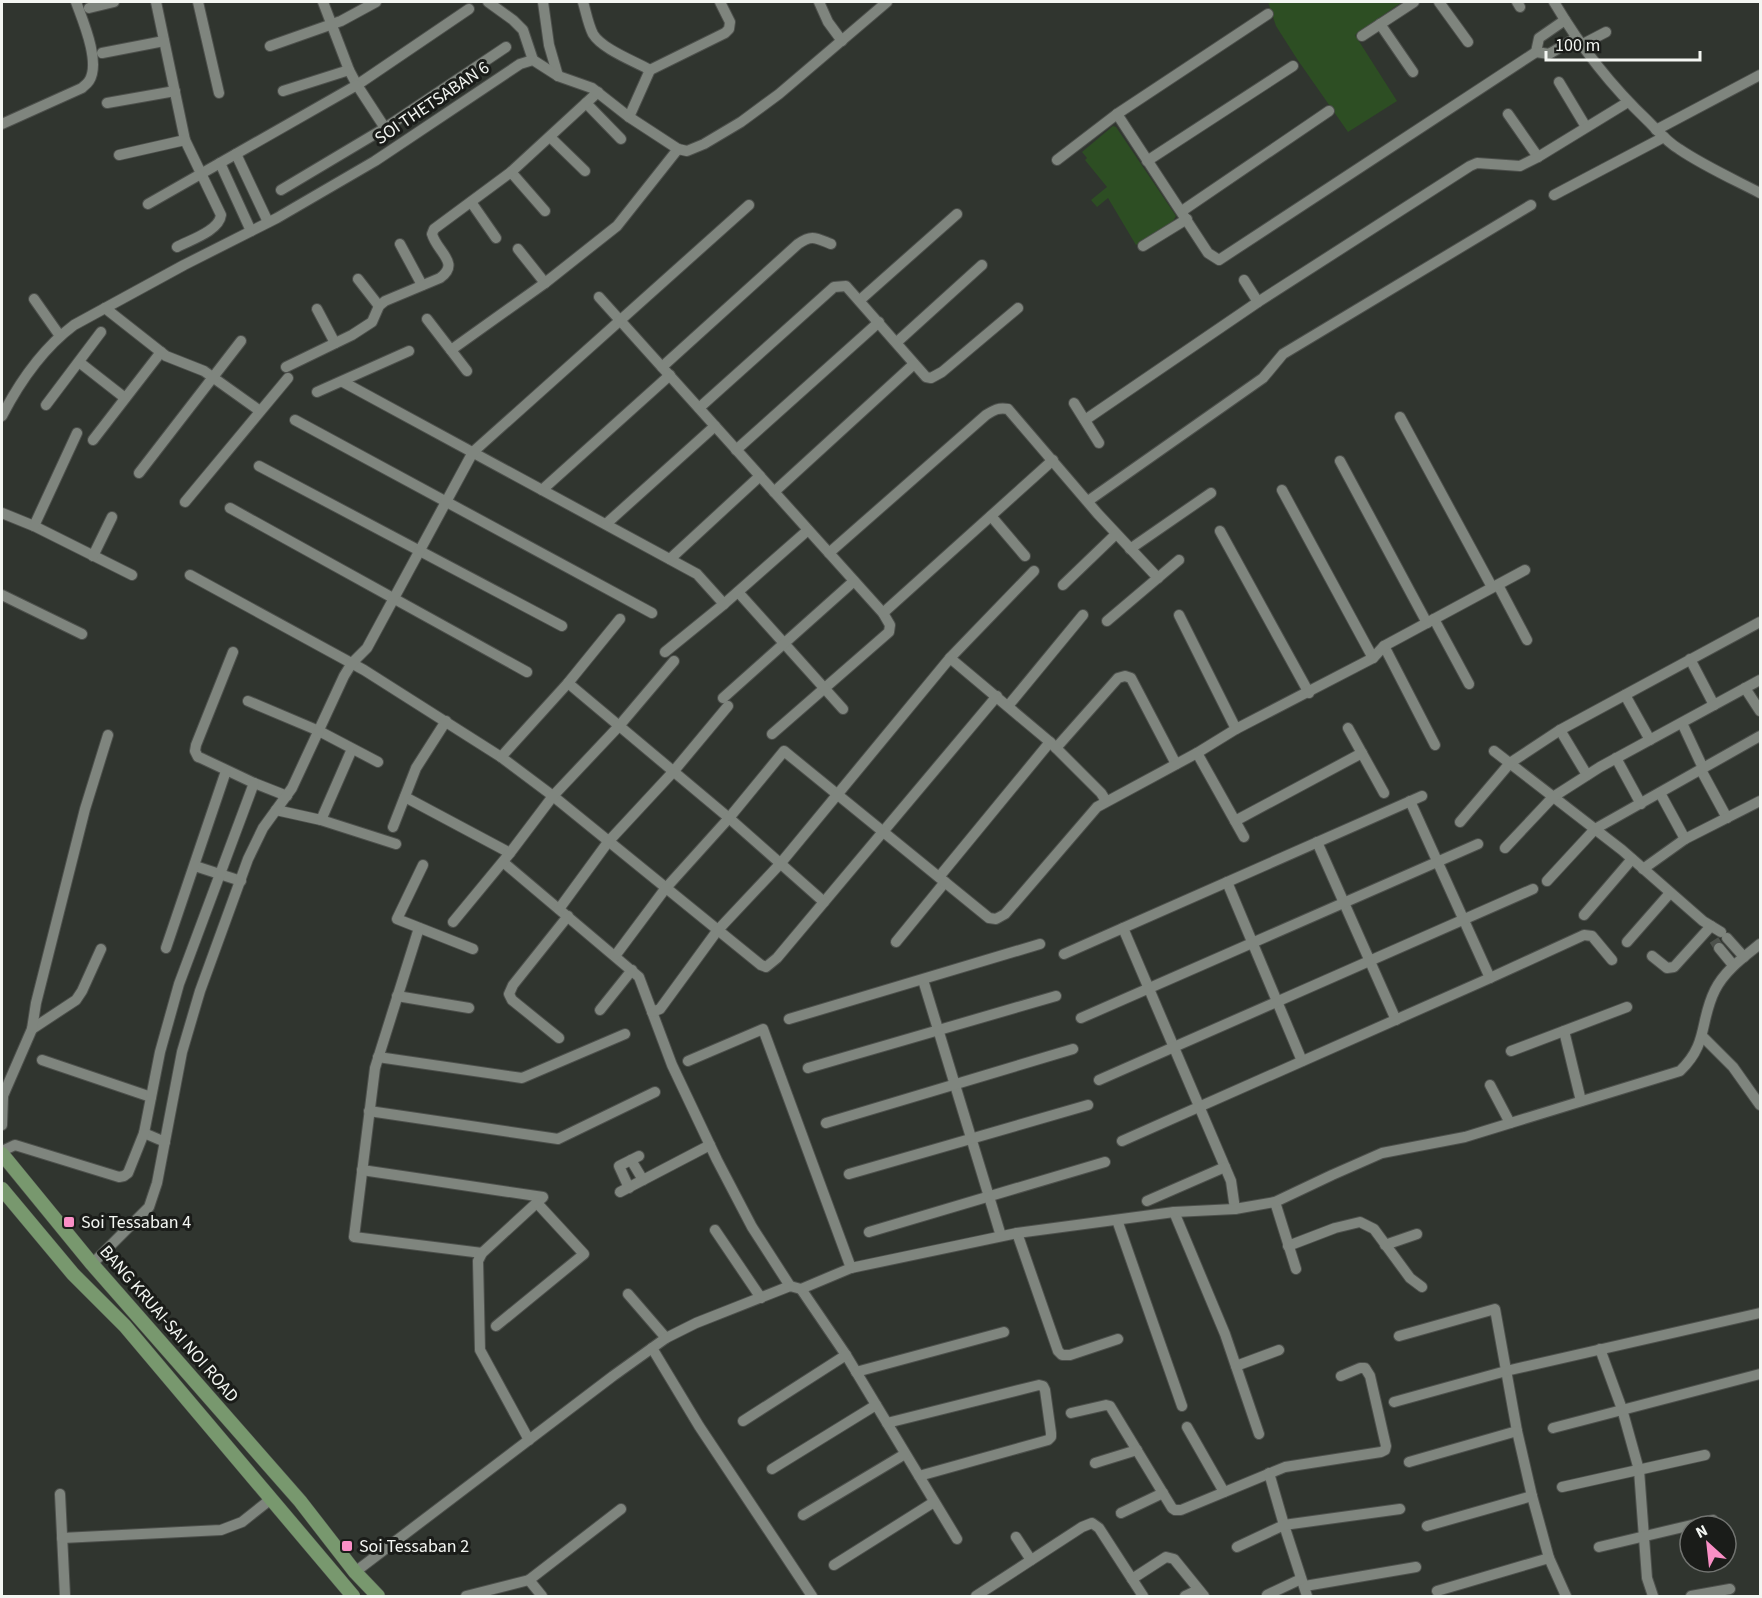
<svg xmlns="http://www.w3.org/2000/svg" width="1762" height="1598" font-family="'Source Sans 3',sans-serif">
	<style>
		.green { fill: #2d4e23 }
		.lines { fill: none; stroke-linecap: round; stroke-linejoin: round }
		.minor-tunnel { stroke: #4d524c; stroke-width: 10; stroke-dasharray: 10 5; stroke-linecap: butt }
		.minor-casing { stroke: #4d504c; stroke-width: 12 }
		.major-casing { stroke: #4d504c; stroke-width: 15 }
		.minor { stroke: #7f857e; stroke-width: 10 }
		.major { stroke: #78986e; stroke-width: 14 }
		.poi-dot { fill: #fa8fc6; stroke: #1a1c19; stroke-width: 2 }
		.labels { text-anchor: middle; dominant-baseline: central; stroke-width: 6; stroke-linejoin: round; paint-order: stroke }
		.street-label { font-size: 18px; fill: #f3f6f2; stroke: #1a1c19 }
		.poi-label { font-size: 18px; fill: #f3f6f2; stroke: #1a1c19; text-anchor: start }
	</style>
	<rect width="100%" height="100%" fill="#30352f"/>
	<g class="green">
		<path d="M1268,2H1402L1355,35L1397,101L1348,132L1297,59L1276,26Z"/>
		<path d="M1113,126L1116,127L1176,216L1173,221L1136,245L1108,198L1097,207L1091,200L1107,187L1085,160L1087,158L1082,152Z"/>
	</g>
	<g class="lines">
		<path class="minor-tunnel" d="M1714,940L1719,948"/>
		<defs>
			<g id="minor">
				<path d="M156,2L185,140L221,215C219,231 190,240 177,247"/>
				<path d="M198,2L219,93"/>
				<path d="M323,2L349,70L357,85L469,9"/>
				<path d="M488,2L513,20L523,30L533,60"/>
				<path d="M543,2L549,45L558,76"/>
				<path d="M583,2C586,12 588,24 593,34C602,49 634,61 650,70"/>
				<path d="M819,2L828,22L842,41"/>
				<path d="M1439,2L1468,42"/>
				<path d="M1517,2L1520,7"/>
				<path d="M1554,2C1580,46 1611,86 1648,121C1658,131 1667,142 1679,149C1704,166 1733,179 1760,193"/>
				<path d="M89,8L114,2"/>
				<path d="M1380,24L1413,72"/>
				<path d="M1362,36L1414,2"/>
				<path d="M1581,45L1606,32"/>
				<path d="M270,46L341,21L376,2"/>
				<path d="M1536,52L1539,38L1565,20"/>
				<path d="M1536,52L1549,54L1576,38"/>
				<path d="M102,53L164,41"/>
				<path d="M1559,82L1586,127"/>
				<path d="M283,91L349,70"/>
				<path d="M107,103L175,91"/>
				<path d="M586,103L621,139"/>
				<path d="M1117,114L1208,253L1219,260L1536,52"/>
				<path d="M1508,114L1538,157"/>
				<path d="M629,117L650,70L725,33L729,29L730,22L720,2"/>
				<path d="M2,124L82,88C84,86 87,84 89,81C101,63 83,21 76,2"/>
				<path d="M385,128L506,47"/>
				<path d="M1656,130L1760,75"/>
				<path d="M550,137L585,171"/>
				<path d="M236,154L268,222"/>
				<path d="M119,155L185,140"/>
				<path d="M1057,160L1117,114L1268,14"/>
				<path d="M1147,161L1293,66"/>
				<path d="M220,163L251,231"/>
				<path d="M511,172L545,211"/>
				<path d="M1554,195L1664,137"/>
				<path d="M471,202L496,238"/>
				<path d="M148,204L357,85L385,128L281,190"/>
				<path d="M1182,211L1329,111"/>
				<path d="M400,244L422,285"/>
				<path d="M1143,246L1187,219"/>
				<path d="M518,249L545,283"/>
				<path d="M358,279L379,306"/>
				<path d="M1244,280L1258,302"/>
				<path d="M599,297L883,613L890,625L889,632L772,734"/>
				<path d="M34,299L60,336"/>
				<path d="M860,300L957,214"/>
				<path d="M105,308L166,356L204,371L260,411"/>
				<path d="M317,309L335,343"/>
				<path d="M427,319L467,371"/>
				<path d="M897,342L982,265"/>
				<path d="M451,350L545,283L617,226L678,149"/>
				<path d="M79,362L125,398"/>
				<path d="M286,367L352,335L372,322L379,306L385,301L440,278C461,263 437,252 432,234L434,229L511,172L598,92"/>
				<path d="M662,367L798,244C812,234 816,238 831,244"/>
				<path d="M343,382L697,574L724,604"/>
				<path d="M317,392L409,351"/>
				<path d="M1074,403L1099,443"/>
				<path d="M46,405L101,332"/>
				<path d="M699,408L834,287L846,286L926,377L931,378L942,372L1018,308"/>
				<path d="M2,416C20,381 42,349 74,325L184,265L277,218L375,161L520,64L533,60L558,76L592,88L629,117L678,149L687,151L704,144L741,122L779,94L887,2"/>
				<path d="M1400,417L1492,587"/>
				<path d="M295,420L652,613"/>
				<path d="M1085,420L1258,302L1470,166L1477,163L1520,166L1538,157L1628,102"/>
				<path d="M93,440L161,352"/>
				<path d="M736,450L879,322"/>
				<path d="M1340,461L1427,623"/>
				<path d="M259,466L562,626"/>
				<path d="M139,473L241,341"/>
				<path d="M542,490L670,375"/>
				<path d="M1282,490L1373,658"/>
				<path d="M774,492L914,364"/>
				<path d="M1088,501L1263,378L1283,354L1531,205"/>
				<path d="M185,502L288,378"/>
				<path d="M230,508L527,672"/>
				<path d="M2,513L34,526L132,575"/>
				<path d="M991,516L1025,556"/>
				<path d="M606,524L715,426"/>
				<path d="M34,526L77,433"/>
				<path d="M1220,531L1309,693"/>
				<path d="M1130,549L1211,493"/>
				<path d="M829,553L986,415C994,410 999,407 1008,409L1098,514L1158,578"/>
				<path d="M93,556L112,517"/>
				<path d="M670,559L760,476"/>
				<path d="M190,575L364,670L501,757L553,796L761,965L766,967L777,958L997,696"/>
				<path d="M1063,585L1116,534"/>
				<path d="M1498,585L1527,640"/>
				<path d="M738,592L843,709"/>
				<path d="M2,595L82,634"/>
				<path d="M883,613L1053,460"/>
				<path d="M1179,615L1236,729"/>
				<path d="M1434,619L1469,684"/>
				<path d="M1107,621L1179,560"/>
				<path d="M1384,646L1435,745"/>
				<path d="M233,652L196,745L195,751L198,757L201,758L254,783L287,796"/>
				<path d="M665,652L724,604L808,530"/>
				<path d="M950,658L1034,571"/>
				<path d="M1690,659L1714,705"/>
				<path d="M568,683L729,818L824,902"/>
				<path d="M1745,688L1760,711"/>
				<path d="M1625,695L1650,740"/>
				<path d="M723,698L854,581"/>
				<path d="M248,701L319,731L378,762"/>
				<path d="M1008,706L1083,615"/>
				<path d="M1682,723L1703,768"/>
				<path d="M1348,728L1384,793"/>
				<path d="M1560,730L1587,775"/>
				<path d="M1056,748L1118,678L1125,676L1131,678L1176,764"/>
				<path d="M1494,751L1622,850L1703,921L1721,932"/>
				<path d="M1197,753L1244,837"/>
				<path d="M501,757L568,683L620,619"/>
				<path d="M1616,758L1641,804"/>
				<path d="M1701,770L1727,818"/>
				<path d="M1660,793L1685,839"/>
				<path d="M405,797L510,853"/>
				<path d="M1410,801L1490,978"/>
				<path d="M276,810L321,820L396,844"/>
				<path d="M321,820L352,749"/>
				<path d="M1235,821L1362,753"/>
				<path d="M1460,822L1510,763L1560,730L1760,622"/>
				<path d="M393,827L416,768L446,721"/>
				<path d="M1317,842L1396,1020"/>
				<path d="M1505,848L1553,797L1600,767L1760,680"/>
				<path d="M503,862L639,977L672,1065L717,1160L752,1227L790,1286"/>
				<path d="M423,865L397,919L473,949"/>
				<path d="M195,866L241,881"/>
				<path d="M1643,869L1685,839L1760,801"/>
				<path d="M939,877L1050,742"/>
				<path d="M1547,881L1595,829L1760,736"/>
				<path d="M1227,882L1302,1061"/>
				<path d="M559,909L608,842L673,772L728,706"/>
				<path d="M1584,915L1632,859"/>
				<path d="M453,922L510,853L553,796L619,726L674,661"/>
				<path d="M419,928L375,1068L354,1237L482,1253"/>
				<path d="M1123,928L1231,1181L1235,1209"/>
				<path d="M1727,938L1744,957"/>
				<path d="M896,942L945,882"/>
				<path d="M1627,942L1670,893"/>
				<path d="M166,948L226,771"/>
				<path d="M1719,948L1733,965"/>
				<path d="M1064,954L1422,796"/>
				<path d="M615,956L665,889L729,818L784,751L989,918L996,919L1005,914L1097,807L1197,753L1236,729L1373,658L1384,646L1525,570"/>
				<path d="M1652,956L1667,968L1674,967L1711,926"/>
				<path d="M923,980L1001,1236"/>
				<path d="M397,996L469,1008"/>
				<path d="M600,1010L632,970"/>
				<path d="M652,1012L660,1009L717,931L780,864L950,658L1050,742L1101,793L1106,801"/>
				<path d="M1081,1018L1478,844"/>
				<path d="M789,1019L1040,944"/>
				<path d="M32,1029L76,1000L82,991L101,949"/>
				<path d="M1564,1031L1581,1101"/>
				<path d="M1702,1036L1733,1067L1760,1105"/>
				<path d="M559,1038L512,1000L509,994L513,985L568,916"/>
				<path d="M1511,1051L1627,1007"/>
				<path d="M378,1057L522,1078L625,1034"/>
				<path d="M42,1060L151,1097"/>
				<path d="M688,1061L763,1029L851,1268"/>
				<path d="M808,1068L1056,996"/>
				<path d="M1099,1080L1533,889"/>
				<path d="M1490,1085L1510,1123"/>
				<path d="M2,1098L32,1029L36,1003L85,809L108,735"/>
				<path d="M369,1111L558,1139L655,1092"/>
				<path d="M826,1123L1073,1049"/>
				<path d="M2,1125L3,1096"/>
				<path d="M144,1133L165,1142"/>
				<path d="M1122,1141L1490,978L1584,935L1592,936L1612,960"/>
				<path d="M2,1151L15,1145L119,1177L124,1176L128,1173L144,1133L160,1052L179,984L254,783"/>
				<path d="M631,1160L643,1180"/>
				<path d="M362,1170L543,1197L482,1253L478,1261L480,1350L529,1440"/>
				<path d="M849,1174L1088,1105"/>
				<path d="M629,1188L619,1166L639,1156"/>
				<path d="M620,1192L710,1145"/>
				<path d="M1147,1201L1225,1167"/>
				<path d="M1275,1202L1296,1269"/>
				<path d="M1174,1212L1225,1334L1259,1434"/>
				<path d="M1117,1220L1182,1406"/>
				<path d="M715,1230L761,1298"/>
				<path d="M869,1232L1105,1162"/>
				<path d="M1017,1233L1058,1351L1062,1355H1070L1118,1339"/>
				<path d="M1385,1245L1417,1234"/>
				<path d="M1288,1246L1335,1228L1360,1222L1374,1229L1410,1278L1422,1287"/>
				<path d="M92,1264L149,1207L157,1183L182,1052L200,991L248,859L263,828L292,788L344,676L352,663L367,648L473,452L749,205"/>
				<path d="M801,1289L846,1355L957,1539"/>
				<path d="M628,1294L666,1338"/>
				<path d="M496,1326L584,1254L537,1203"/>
				<path d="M1399,1336L1495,1309L1517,1431L1532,1496L1549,1558L1566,1596"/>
				<path d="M652,1348L699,1426L812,1596"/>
				<path d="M1600,1349L1622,1409L1639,1470L1647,1578L1653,1596"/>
				<path d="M1236,1366L1279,1350"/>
				<path d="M856,1372L1004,1332"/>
				<path d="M1394,1402L1506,1371L1760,1313"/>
				<path d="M1071,1413L1106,1405L1110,1406L1172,1508L1175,1510H1181L1285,1467L1381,1452L1385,1450L1386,1446L1370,1376L1365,1368H1360L1341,1376"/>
				<path d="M743,1421L846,1355"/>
				<path d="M887,1423L1039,1385L1043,1386L1045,1390L1051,1433V1437L1048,1440L919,1476"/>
				<path d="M1187,1427L1224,1492"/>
				<path d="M1553,1428L1760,1374"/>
				<path d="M1409,1462L1517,1431"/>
				<path d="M1095,1463L1137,1450"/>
				<path d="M772,1469L876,1405"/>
				<path d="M1269,1473L1284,1525L1307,1596"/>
				<path d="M1562,1487L1705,1455"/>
				<path d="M60,1494L65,1596"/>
				<path d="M1121,1513L1163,1493"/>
				<path d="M803,1515L905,1454"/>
				<path d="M1427,1526L1532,1496"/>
				<path d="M1016,1537L1031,1560"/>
				<path d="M62,1538L221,1530L242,1522L271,1499"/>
				<path d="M1237,1547L1284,1525L1400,1509"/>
				<path d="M1599,1547L1713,1520"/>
				<path d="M834,1565L934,1502"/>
				<path d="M355,1572L613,1376L666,1338L696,1323L790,1286L801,1289L851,1268L1017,1233L1174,1212L1235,1209L1275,1202L1332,1175L1382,1153L1465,1137L1680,1071C1709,1043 1699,1022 1715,990C1725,970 1744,957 1760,944"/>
				<path d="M1132,1579L1166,1557L1174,1559L1204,1596"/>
				<path d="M529,1580L542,1596"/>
				<path d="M1305,1586L1416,1567"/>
				<path d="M1437,1591L1549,1558"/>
				<path d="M1267,1595L1301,1579"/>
				<path d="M466,1596L529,1580L621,1509"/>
				<path d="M976,1596L1082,1527L1092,1523L1099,1528L1143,1596"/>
				<path d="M1185,1596L1198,1590"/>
				<path d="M1691,1596L1730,1589"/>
			</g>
			<g id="major">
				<path d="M2,1154L92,1264L300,1501L355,1572L378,1596"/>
				<path d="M2,1189L73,1274L125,1326L353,1596"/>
			</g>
		</defs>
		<use href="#minor" class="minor-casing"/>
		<use href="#major" class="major-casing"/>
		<use href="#minor" class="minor"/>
		<use href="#major" class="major"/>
	</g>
	<g class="poi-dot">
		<rect x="63" y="1216" width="12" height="12" rx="3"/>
		<rect x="341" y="1540" width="12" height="12" rx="3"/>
	</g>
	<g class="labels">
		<g class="street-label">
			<text transform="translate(432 103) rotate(-34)">SOI THETSABAN 6</text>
			<text transform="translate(169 1324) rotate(49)">BANG KRUAI-SAI NOI ROAD</text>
		</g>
		<g class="poi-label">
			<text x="81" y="1222">Soi Tessaban 4</text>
			<text x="359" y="1546">Soi Tessaban 2</text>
		</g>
	</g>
	<rect width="1762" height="1598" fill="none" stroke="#f3f6f2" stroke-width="6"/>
	<g transform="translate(1708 1544) rotate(333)"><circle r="28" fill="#1a1c19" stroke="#717370" stroke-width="1.5"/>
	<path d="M0-4.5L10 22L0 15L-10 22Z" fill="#fa8fc6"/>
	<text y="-9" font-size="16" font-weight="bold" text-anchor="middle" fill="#f3f6f2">N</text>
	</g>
	<path d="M1546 51v9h154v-9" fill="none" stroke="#f3f6f2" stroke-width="3"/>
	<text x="1555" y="51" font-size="18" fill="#f3f6f2" stroke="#1a1c19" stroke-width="4.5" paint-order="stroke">100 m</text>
</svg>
